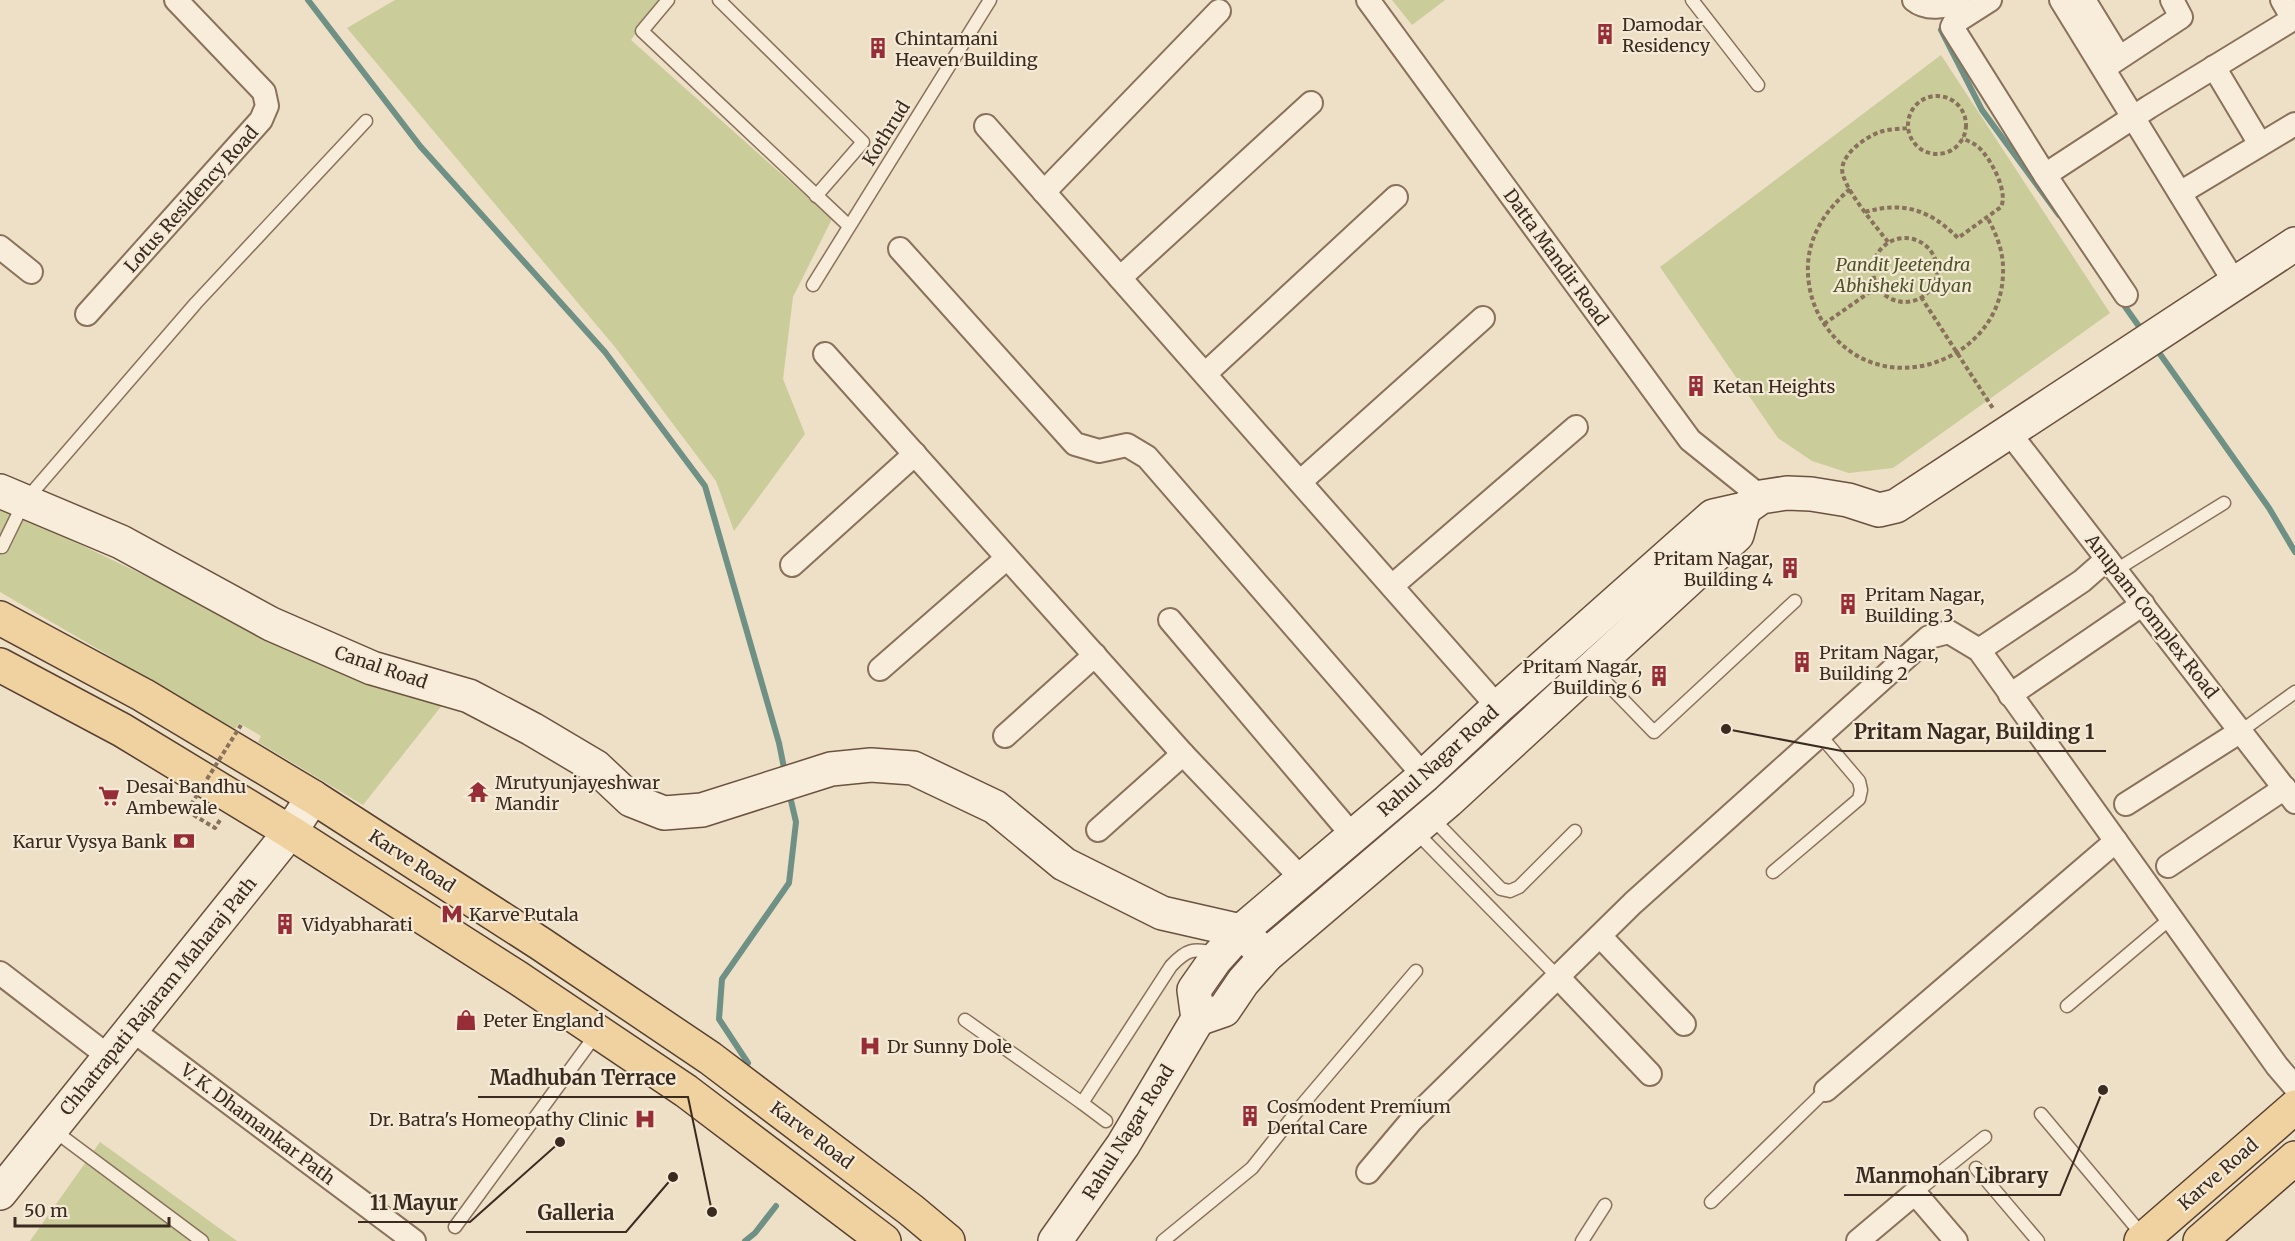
<svg xmlns="http://www.w3.org/2000/svg" width="2295" height="1241" font-family="Merriweather,serif">
	<style>
		.green { fill: #cacc9a }
		.lines { fill: none; stroke-linecap: round; stroke-linejoin: round }
		.stream { stroke: #6e9085; stroke-width: 6 }
		.lane-casing { stroke: #89715c; stroke-width: 15 }
		.street-casing { stroke: #89715c; stroke-width: 26 }
		.secondary-casing { stroke: #6b523f; stroke-width: 36 }
		.primary-casing { stroke: #574030; stroke-width: 36 }
		.path { stroke: #89715c; stroke-width: 4; stroke-dasharray: 4.5 3; stroke-linecap: butt }
		.lane { stroke: #f8edda; stroke-width: 12 }
		.street { stroke: #f8edda; stroke-width: 22 }
		.secondary { stroke: #f8edda; stroke-width: 33 }
		.primary { stroke: #f0d1a0; stroke-width: 33 }
		.path-bridge { stroke: #89715c; stroke-width: 4; stroke-dasharray: 4.5 3; stroke-linecap: butt }
		.labels { text-anchor: middle; dominant-baseline: central; stroke-width: 4.5; stroke-linejoin: round; paint-order: stroke }
		.poi-label { font-size: 18px; fill: #3a2a20; stroke: #f5ead6; text-anchor: start }
		.street-label { font-size: 18px; fill: #3a2a20; stroke: #f5ead6 }
		.park-label { font-size: 18px; font-style: italic; fill: #4d5627; stroke: #f5ead6 }
		.leader { fill: none; stroke: #3a2a20; stroke-width: 2 }
		.callout-dot { fill: #3a2a20; stroke: #f5ead6; stroke-width: 2 }
		.callout-label { font-size: 20px; text-anchor: middle; font-weight: bold; fill: #3a2a20; stroke: #f5ead6; stroke-width: 4.5; stroke-linejoin: round; paint-order: stroke }
	</style>
	<rect width="100%" height="100%" fill="#eedfc7"/>
	<g class="green">
		<path d="M395,0H659L631,40L832,219L793,297L783,379L805,434L734,531L716,481L615,347L347,28Z"/>
		<path d="M1392,0H1445L1412,25Z"/>
		<path d="M1941,55L2110,313L1893,468L1849,473L1812,461L1778,438L1660,267Z"/>
		<path d="M0,506L331,665L443,704L363,805L258,742L261,736L239,723L235,729L0,592Z"/>
		<path d="M100,1142L237,1241H30Z"/>
	</g>
	<g class="lines">
		<g class="stream">
			<path d="M308,0L420,146L605,352L705,486L779,743L785,773"/>
			<path d="M1941,30L1982,110L2059,215"/>
			<path d="M2121,301L2143,332"/>
			<path d="M2155,347L2269,508L2295,552"/>
			<path d="M748,1063L719,1019L722,979L789,883L796,822L789,792"/>
			<path d="M745,1241L755,1233L776,1206"/>
		</g>
		<defs>
			<g id="lane">
				<path d="M668,0L642,31L849,226"/>
				<path d="M719,0L863,142L816,196"/>
				<path d="M1692,0L1758,85"/>
				<path d="M813,285L990,0"/>
				<path d="M2,547L24,502L196,303L366,121"/>
				<path d="M2116,570L2224,503"/>
				<path d="M1593,669L1654,732L1795,601"/>
				<path d="M2241,731L2295,692"/>
				<path d="M1431,817L1501,889L1510,891L1519,887L1575,831"/>
				<path d="M1414,830L1558,977"/>
				<path d="M1773,872L1859,799L1861,790L1859,781L1819,734"/>
				<path d="M2067,1006L2171,918"/>
				<path d="M965,1020L1082,1103L1171,966C1187,949 1193,948 1216,953"/>
				<path d="M1082,1103L1106,1121"/>
				<path d="M2041,1114L2144,1237"/>
				<path d="M52,1129L202,1241"/>
				<path d="M1976,1168L2038,1241"/>
				<path d="M1915,1193L1985,1137"/>
				<path d="M1711,1202L1826,1090"/>
				<path d="M455,1227L597,1033"/>
				<path d="M1163,1241L1252,1168L1302,1105L1416,971"/>
				<path d="M1582,1241L1605,1205"/>
			</g>
			<g id="street">
				<path d="M1368,0L1690,440L1761,497"/>
				<path d="M1914,0C1926,10 1946,8 1958,0"/>
				<path d="M1990,0L1954,23L1952,27L2045,175L2126,295"/>
				<path d="M2061,0L2235,283"/>
				<path d="M2084,0L2119,57"/>
				<path d="M2214,67L2260,144"/>
				<path d="M2104,68L2181,17L2172,0"/>
				<path d="M986,126L1498,707"/>
				<path d="M2045,175L2149,107L2293,19L2282,0"/>
				<path d="M1044,192L1219,11"/>
				<path d="M2180,193L2295,124"/>
				<path d="M0,247L31,272"/>
				<path d="M900,249L1075,444L1099,451L1127,445L1147,457L1424,776"/>
				<path d="M1120,278L1311,103"/>
				<path d="M87,314L261,120L267,106L264,92L176,0"/>
				<path d="M825,354L1183,754L1302,879"/>
				<path d="M1205,374L1396,197"/>
				<path d="M2008,431L2295,802"/>
				<path d="M1300,482L1483,318"/>
				<path d="M792,565L915,454"/>
				<path d="M1392,586L1576,427"/>
				<path d="M1170,620L1353,836"/>
				<path d="M1979,650L2082,581L2107,559"/>
				<path d="M880,669L1007,558"/>
				<path d="M2010,695L2143,604"/>
				<path d="M1005,736L1095,655"/>
				<path d="M2126,804L2241,731"/>
				<path d="M1098,830L1183,754"/>
				<path d="M2168,866L2285,788"/>
				<path d="M1600,936L1684,1024"/>
				<path d="M0,973L108,1056"/>
				<path d="M1558,977L1650,1074"/>
				<path d="M131,1029L414,1241"/>
				<path d="M1826,1090L2116,841"/>
				<path d="M1368,1172L1411,1121L1633,903L1929,637L1949,632L1979,650L2277,1066L2295,1087"/>
				<path d="M1858,1241L1915,1193L1956,1241"/>
			</g>
			<g id="secondary">
				<path d="M0,491L121,542L271,624L372,668L469,696L532,729L596,767L631,800L664,813L702,810L831,769L871,765L913,768L995,807L1064,864L1162,913L1241,931L1266,956"/>
				<path d="M1198,1019L1224,1010L1243,982L1266,956L1448,801L1737,535L1744,509"/>
				<path d="M0,1193L290,832L313,797"/>
				<path d="M1055,1241L1123,1145L1198,1019L1194,990L1215,960L1241,931L1424,776L1498,707L1713,516L1744,509L1761,497L1787,493L1811,494L1848,500L1879,510L1896,506L2295,244"/>
			</g>
			<g id="primary">
				<path d="M0,618L143,695L313,797L541,944L710,1058L911,1210L948,1241"/>
				<path d="M0,665L122,730L290,832L518,978L686,1091L884,1241"/>
				<path d="M2141,1241L2295,1107"/>
				<path d="M2200,1241L2295,1158"/>
			</g>
		</defs>
		<use href="#lane" class="lane-casing"/>
		<use href="#street" class="street-casing"/>
		<use href="#secondary" class="secondary-casing"/>
		<use href="#primary" class="primary-casing"/>
		<g class="path">
			<circle cx="1937" cy="125" r="29"/>
			<path d="M1850,189C1821,214 1803,245 1809,284C1812,306 1822,324 1837,340C1895,400 2002,356 2003,273C2004,253 1997,235 1987,217"/>
			<path d="M1865,212C1904,201 1930,210 1958,238L2001,207C2008,192 1993,164 1983,152C1978,145 1970,142 1962,138"/>
			<circle cx="1905" cy="270" r="32"/>
			<path d="M1888,242C1875,225 1849,195 1843,175C1837,157 1865,137 1880,132C1888,129 1899,129 1908,128"/>
			<path d="M1921,297L1994,410"/>
			<path d="M1824,324L1877,287"/>
			<path d="M187,811L215,828L220,820"/>
		</g>
		<use href="#lane" class="lane"/>
		<use href="#street" class="street"/>
		<use href="#secondary" class="secondary"/>
		<use href="#primary" class="primary"/>
		<path class="path-bridge" d="M187,811L241,725"/>
	</g>
	<defs>
		<symbol id="building-bare" viewBox="-9 -9 18 18"><path d="M-4-6H4V6H1V3H-1V6H-4ZM-2.5-4.3h1.7v1.8h-1.7ZM.8-4.3h1.7v1.8H.8ZM-2.5-1h1.7V.8h-1.7ZM.8-1h1.7V.8H.8Z" fill="#972d36" stroke="#f5ead6" stroke-width="2.5" paint-order="stroke"/></symbol>
		<symbol id="temple-bare" viewBox="-9 -9 18 18"><path d="M0-6L5-2H3V0L6.5 2.5H4V6H1.5V3h-3V6H-4V2.5H-6.5L-3 0V-2H-5Z" fill="#972d36" stroke="#f5ead6" stroke-width="2.5" paint-order="stroke"/></symbol>
		<symbol id="supermarket-bare" viewBox="-9 -9 18 18"><path d="M-6-5.5h2.5l.6 2H6L4.5 2H-2.5L-4.4-4H-6ZM-1.5 3.2a1.3 1.3 0 1 0 .1 0ZM3 3.2a1.3 1.3 0 1 0 .1 0Z" fill="#972d36" stroke="#f5ead6" stroke-width="2.5" paint-order="stroke"/></symbol>
		<symbol id="bank-bare" viewBox="-9 -9 18 18"><path d="M-6-4H6V4H-6ZM0-2.3a2.3 2.3 0 1 0 0 4.6a2.3 2.3 0 1 0 0-4.6Z" fill="#972d36" stroke="#f5ead6" stroke-width="2.5" paint-order="stroke"/></symbol>
		<symbol id="metro-bare" viewBox="-9 -9 18 18"><path d="M-5.5 5V-5H-3L0 0L3-5H5.5V5H3V-.5L0 4L-3-.5V5Z" fill="#972d36" stroke="#f5ead6" stroke-width="2.5" paint-order="stroke"/></symbol>
		<symbol id="shop-bare" viewBox="-9 -9 18 18"><path d="M-5-2.5h2.3a2.7 3.5 0 0 1 5.4 0H5L5.5 6h-11ZM-1.5-2.5h3a1.5 2.3 0 0 0-3 0Z" fill="#972d36" stroke="#f5ead6" stroke-width="2.5" paint-order="stroke"/></symbol>
		<symbol id="hospital-bare" viewBox="-9 -9 18 18"><path d="M-5-5h3v3.5h4V-5h3V5h-3V1.5h-4V5h-3Z" fill="#972d36" stroke="#f5ead6" stroke-width="2.5" paint-order="stroke"/></symbol>
	</defs>
	<g fill-rule="evenodd">
		<use href="#building-bare" x="1590" y="19" width="30" height="30"/>
		<use href="#building-bare" x="863" y="33" width="30" height="30"/>
		<use href="#building-bare" x="1681" y="371" width="30" height="30"/>
		<use href="#building-bare" x="1775" y="553" width="30" height="30"/>
		<use href="#building-bare" x="1833" y="589" width="30" height="30"/>
		<use href="#building-bare" x="1787" y="647" width="30" height="30"/>
		<use href="#building-bare" x="1644" y="661" width="30" height="30"/>
		<use href="#temple-bare" x="463" y="777" width="30" height="30"/>
		<use href="#supermarket-bare" x="94" y="781" width="30" height="30"/>
		<use href="#bank-bare" x="169" y="826" width="30" height="30"/>
		<use href="#metro-bare" x="437" y="899" width="30" height="30"/>
		<use href="#building-bare" x="270" y="909" width="30" height="30"/>
		<use href="#shop-bare" x="451" y="1005" width="30" height="30"/>
		<use href="#hospital-bare" x="855" y="1031" width="30" height="30"/>
		<use href="#building-bare" x="1235" y="1101" width="30" height="30"/>
		<use href="#hospital-bare" x="630" y="1104" width="30" height="30"/>
	</g>
	<g class="labels">
		<g class="poi-label">
			<text x="1622" y="24">Damodar<tspan x="1622" dy="21">Residency</tspan></text>
			<text x="895" y="38">Chintamani<tspan x="895" dy="21">Heaven Building</tspan></text>
			<text x="1713" y="386">Ketan Heights</text>
			<text x="1773" y="558" text-anchor="end">Pritam Nagar,<tspan x="1773" dy="21">Building 4</tspan></text>
			<text x="1865" y="594">Pritam Nagar,<tspan x="1865" dy="21">Building 3</tspan></text>
			<text x="1819" y="652">Pritam Nagar,<tspan x="1819" dy="21">Building 2</tspan></text>
			<text x="1642" y="666" text-anchor="end">Pritam Nagar,<tspan x="1642" dy="21">Building 6</tspan></text>
			<text x="495" y="782">Mrutyunjayeshwar<tspan x="495" dy="21">Mandir</tspan></text>
			<text x="126" y="786">Desai Bandhu<tspan x="126" dy="21">Ambewale</tspan></text>
			<text x="167" y="841" text-anchor="end">Karur Vysya Bank</text>
			<text x="469" y="914">Karve Putala</text>
			<text x="302" y="924">Vidyabharati</text>
			<text x="483" y="1020">Peter England</text>
			<text x="887" y="1046">Dr Sunny Dole</text>
			<text x="1267" y="1106">Cosmodent Premium<tspan x="1267" dy="21">Dental Care</tspan></text>
			<text x="628" y="1119" text-anchor="end">Dr. Batra's Homeopathy Clinic</text>
		</g>
		<g class="street-label">
			<text transform="translate(886 133) rotate(-58)">Kothrud</text>
			<text transform="translate(191 199) rotate(-48)">Lotus Residency Road</text>
			<text transform="translate(1556 257) rotate(54)">Datta Mandir Road</text>
			<text transform="translate(2152 616) rotate(52)">Anupam Complex Road</text>
			<text transform="translate(381 667) rotate(19)">Canal Road</text>
			<text transform="translate(1438 761) rotate(-42)">Rahul Nagar Road</text>
			<text transform="translate(412 861) rotate(33)">Karve Road</text>
			<text transform="translate(158 996) rotate(-51)">Chhatrapati Rajaram Maharaj Path</text>
			<text transform="translate(258 1124) rotate(37)">V. K. Dhamankar Path</text>
			<text transform="translate(1128 1132) rotate(-58)">Rahul Nagar Road</text>
			<text transform="translate(812 1135) rotate(37)">Karve Road</text>
			<text transform="translate(2218 1174) rotate(-41)">Karve Road</text>
		</g>
		<g class="park-label">
			<text x="1903" y="264">Pandit Jeetendra<tspan x="1903" dy="21">Abhisheki Udyan</tspan></text>
		</g>
	</g>
	<path class="leader" d="M1726 729L1842 751H2106M712 1212L688 1097H478M2103 1090L2060 1195H1844M560 1142L470 1222H358M673 1177L626 1232H526"/>
	<g class="callout-dot">
		<circle cx="1726" cy="729" r="6"/>
		<circle cx="712" cy="1212" r="6"/>
		<circle cx="2103" cy="1090" r="6"/>
		<circle cx="560" cy="1142" r="6"/>
		<circle cx="673" cy="1177" r="6"/>
	</g>
	<g class="callout-label">
		<text x="1974" y="739">Pritam Nagar, Building 1</text>
		<text x="583" y="1085">Madhuban Terrace</text>
		<text x="1952" y="1183">Manmohan Library</text>
		<text x="414" y="1210">11 Mayur</text>
		<text x="576" y="1220">Galleria</text>
	</g>
	<path d="M15 1217v9h154v-9" fill="none" stroke="#3a2a20" stroke-width="3"/>
	<text x="24" y="1217" font-size="18" fill="#3a2a20" stroke="#f5ead6" stroke-width="4.5" paint-order="stroke">50 m</text>
</svg>
